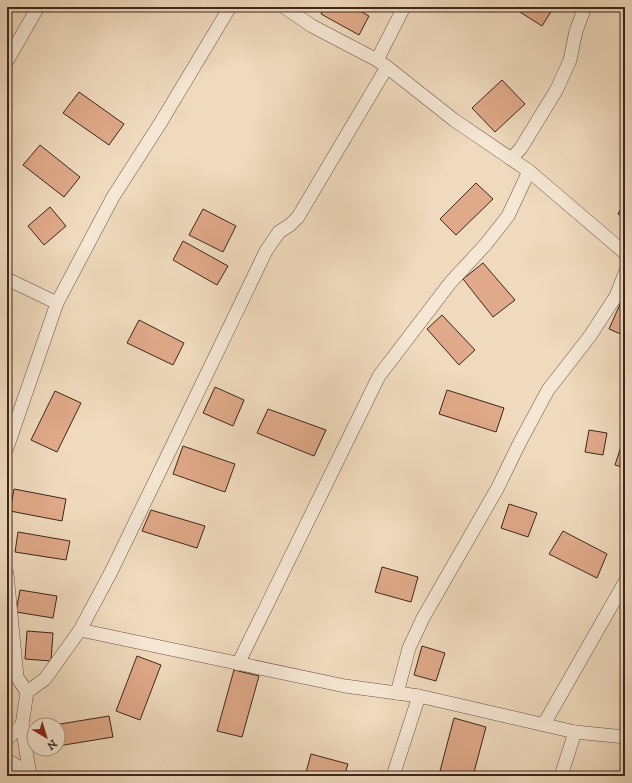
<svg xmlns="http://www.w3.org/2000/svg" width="632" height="783" font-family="'IM FELL DW Pica',serif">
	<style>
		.building { fill: #e0a989; stroke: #3e261b }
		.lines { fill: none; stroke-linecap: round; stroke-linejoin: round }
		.minor-casing { stroke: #6a5344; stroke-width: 14 }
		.minor { stroke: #f5e7d4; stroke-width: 13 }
	</style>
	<rect width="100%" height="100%" fill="#efdabd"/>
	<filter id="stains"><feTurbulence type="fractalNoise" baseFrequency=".005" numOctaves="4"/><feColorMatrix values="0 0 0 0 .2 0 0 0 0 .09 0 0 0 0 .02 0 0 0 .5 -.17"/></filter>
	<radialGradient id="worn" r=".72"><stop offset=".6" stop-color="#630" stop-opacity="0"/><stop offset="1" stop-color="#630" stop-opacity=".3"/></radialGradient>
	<g class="building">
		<path d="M325,7H353L369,16L359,35L321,14Z"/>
		<path d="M512,7H554L542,26Z"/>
		<path d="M502,80L525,104L495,132L472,108Z"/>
		<path d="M79,92L124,124L109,145L63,113Z"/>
		<path d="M40,145L80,177L64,197L23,165Z"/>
		<path d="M476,183L493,199L456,235L440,219Z"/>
		<path d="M625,201V218L618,214Z"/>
		<path d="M50,207L66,226L44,245L28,226Z"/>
		<path d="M203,209L236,226L223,252L189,235Z"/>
		<path d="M183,241L228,266L217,285L173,260Z"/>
		<path d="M483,263L515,300L493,317L463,279Z"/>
		<path d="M621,302L625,304V336L609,329Z"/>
		<path d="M442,315L475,350L459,365L427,329Z"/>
		<path d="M139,320L184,343L173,365L127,343Z"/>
		<path d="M215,387L244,400L233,426L203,413Z"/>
		<path d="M447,390L504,408L496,432L439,414Z"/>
		<path d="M55,391L81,403L57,452L31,440Z"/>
		<path d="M268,409L326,430L314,456L257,433Z"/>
		<path d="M589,430L607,433L603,455L585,452Z"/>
		<path d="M625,434V468L615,465Z"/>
		<path d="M183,446L235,464L225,492L173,474Z"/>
		<path d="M14,489L66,499L62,521L10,511Z"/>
		<path d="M509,504L537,513L528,537L501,528Z"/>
		<path d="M151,510L205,526L197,548L142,531Z"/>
		<path d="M563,531L607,554L597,578L549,554Z"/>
		<path d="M18,532L70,541L66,560L15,552Z"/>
		<path d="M382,567L418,577L411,602L375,592Z"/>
		<path d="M20,590L57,596L53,618L16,612Z"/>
		<path d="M27,631L53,633L51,661L25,659Z"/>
		<path d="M422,646L445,653L436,681L414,675Z"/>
		<path d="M137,656L161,665L140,720L116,711Z"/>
		<path d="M234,670L259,676L242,737L217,731Z"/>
		<path d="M109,716L113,737L58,746V725H54Z"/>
		<path d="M454,718L486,727L473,776H460L440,771Z"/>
		<path d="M311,754L348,764L344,776H305Z"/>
	</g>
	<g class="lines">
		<defs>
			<g id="minor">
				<path d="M284,7L312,26L377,60L387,67L454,120L529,171L625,253"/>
				<path d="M377,60L404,7"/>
				<path d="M7,61L38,7"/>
				<path d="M511,159L521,148L557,89L570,60L576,31L585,7"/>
				<path d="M7,279L57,303"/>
				<path d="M7,448L57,303L113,197L161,122L230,7"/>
				<path d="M7,574L17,677L27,692L22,725L30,776"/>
				<path d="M80,630L345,686L419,696L575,732L625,737"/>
				<path d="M238,664L379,376L450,283L486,244L508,216L529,171"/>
				<path d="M27,692L45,679L80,630L111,572L158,475L266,251L279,232L290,225L298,217L387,67"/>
				<path d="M397,693L409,648L423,618L497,489L520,442L548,390L590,336L616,296L625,273"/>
				<path d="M544,724L625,582"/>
				<path d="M7,739L22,725"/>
				<path d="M7,760L29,773"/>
				<path d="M393,776L419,696"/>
				<path d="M561,776L575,732"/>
			</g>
		</defs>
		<use href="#minor" class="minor-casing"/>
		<use href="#minor" class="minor"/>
	</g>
	<rect width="632" height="783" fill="none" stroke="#efdabd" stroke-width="24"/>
	<rect x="8" y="8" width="616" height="767" fill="none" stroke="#3e261b" stroke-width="2"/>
	<rect x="12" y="12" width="608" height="759" fill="none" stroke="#3e261b"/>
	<g transform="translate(46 737) rotate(142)"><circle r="19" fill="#f5e7d4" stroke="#ac9a8a"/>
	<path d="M0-3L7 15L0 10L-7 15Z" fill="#8f2418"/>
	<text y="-6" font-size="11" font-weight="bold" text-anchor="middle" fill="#3e261b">N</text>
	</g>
	<rect width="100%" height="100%" filter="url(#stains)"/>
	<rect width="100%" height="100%" fill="url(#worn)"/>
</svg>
